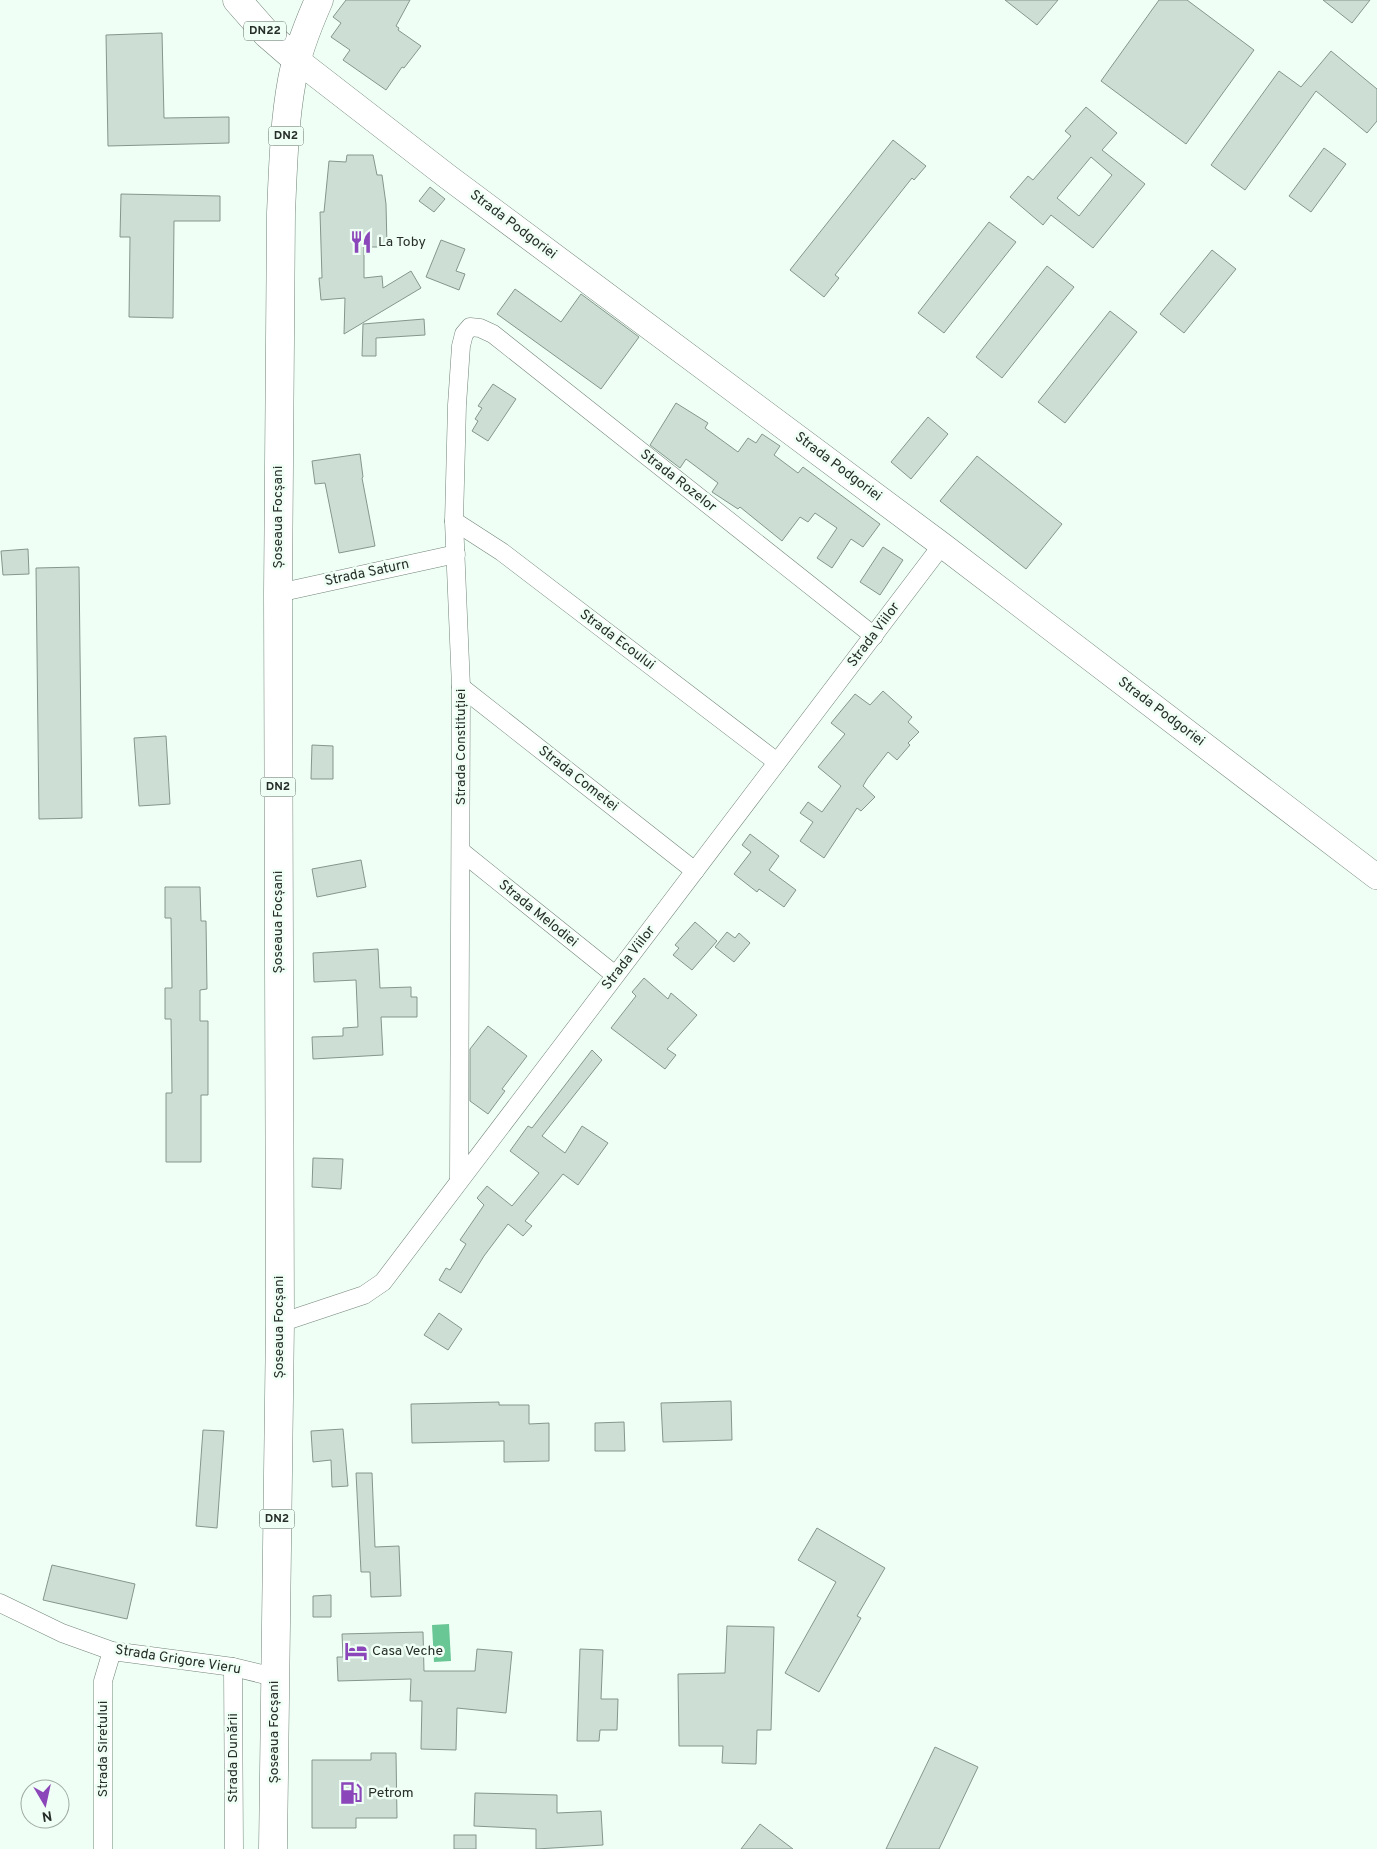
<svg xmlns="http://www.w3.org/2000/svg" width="1377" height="1849" font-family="Overpass,sans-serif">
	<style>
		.water { fill: #69c695 }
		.building { fill: #cddfd4; stroke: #85968c; fill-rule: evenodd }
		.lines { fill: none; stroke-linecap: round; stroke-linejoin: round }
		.street-casing { stroke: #728479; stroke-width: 19 }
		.secondary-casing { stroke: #728479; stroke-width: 26 }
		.primary-casing { stroke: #728479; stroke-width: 29 }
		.street { stroke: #fff; stroke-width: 18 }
		.secondary { stroke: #fff; stroke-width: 25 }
		.primary { stroke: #fff; stroke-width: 28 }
		.labels { text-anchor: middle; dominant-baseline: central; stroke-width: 5; stroke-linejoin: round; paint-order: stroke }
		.shield { fill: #effff5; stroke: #636d67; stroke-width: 1 }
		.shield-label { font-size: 12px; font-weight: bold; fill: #272e2a }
		.street-label { font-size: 14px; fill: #272e2a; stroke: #effff5 }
		.poi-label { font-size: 14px; fill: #272e2a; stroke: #effff5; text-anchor: start }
	</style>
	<rect width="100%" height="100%" fill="#effff5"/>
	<path class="water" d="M449,1624L451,1661L434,1662L432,1625Z"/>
	<g class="building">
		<path d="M346,0H410L396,26L399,28L398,30L421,46L404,68L402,67L386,90L343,60L350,50L331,37L341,23L333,17Z"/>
		<path d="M1005,0H1058L1037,25Z"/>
		<path d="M1159,0H1187L1254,50L1186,144L1101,81Z"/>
		<path d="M1323,0H1370L1352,23Z"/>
		<path d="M162,33L164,118L229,117V143L108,146L106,35Z"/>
		<path d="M1331,51L1377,89V121L1367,133L1316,91L1245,190L1211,165L1279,71L1301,87Z"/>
		<path d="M1086,107L1117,133L1102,150L1145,184L1093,248L1051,215L1043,225L1010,197L1028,176L1033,180L1071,136L1065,131ZM1091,157L1112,175L1079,216L1057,198Z"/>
		<path d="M893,140L926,166L914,180L912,178L835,275L839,278L824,297L790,270Z"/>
		<path d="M1324,148L1346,164L1311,212L1289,196Z"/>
		<path d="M347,155H373L377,175H382L386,204L387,247H364V278L382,276L383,288L411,271L421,288L344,334L345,298L321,300L319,278H322L320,212H324L329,161L346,162Z"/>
		<path d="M430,187L445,199L434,212L419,201Z"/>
		<path d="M121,194L220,196V221H174L173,318L129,317L130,237H120Z"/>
		<path d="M989,222L1016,242L944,333L918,313Z"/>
		<path d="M441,240L465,249L456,271L465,274L459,290L426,277Z"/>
		<path d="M1212,250L1236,269L1184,333L1160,314Z"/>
		<path d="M1047,266L1074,287L1002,378L976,357Z"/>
		<path d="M515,289L561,322L581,294L639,337L601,389L497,314Z"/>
		<path d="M1110,311L1137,332L1065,423L1038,402Z"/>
		<path d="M424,319L425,335L376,338V356H362L363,324Z"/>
		<path d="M493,384L516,399L488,441L472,431L478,421L475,419L482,408L478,406Z"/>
		<path d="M676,403L708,423L705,428L738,452L748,438L756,443L762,434L780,446L774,455L798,473L803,467L880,524L863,547L851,539L832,568L817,558L837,528L815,513L808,522L800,517L782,541L740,507L738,509L712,492L718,483L686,459L680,468L650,445Z"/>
		<path d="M928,417L948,434L911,479L891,462Z"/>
		<path d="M360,454L363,477L362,478L375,546L339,553L325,483L315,484L312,461Z"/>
		<path d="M977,456L1062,524L1026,569L940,501Z"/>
		<path d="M883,547L903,560L880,595L860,582Z"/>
		<path d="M28,549L29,574L3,575L1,551Z"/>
		<path d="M79,567L82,818L39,819L36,568Z"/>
		<path d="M883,691L912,717L908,722L919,732L908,743L910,745L897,760L888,752L867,779L863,786L875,797L861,811L857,808L824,858L800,841L813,822L800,813L808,802L822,812L841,786L818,767L845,734L831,723L855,694L870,705Z"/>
		<path d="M166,736L170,804L139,806L134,738Z"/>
		<path d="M312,745L333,746V779H311Z"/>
		<path d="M750,834L779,856L769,870L796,890L784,907L759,889L757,892L734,874L751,852L742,845Z"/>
		<path d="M361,860L366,887L317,897L312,869Z"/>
		<path d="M165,887H200L201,921H206L207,989L200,990V1021H208V1095H201V1162H166V1093H172L171,1019H165V988H172L171,918H165Z"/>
		<path d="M695,922L717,941L692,970L673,955L679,948L675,945Z"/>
		<path d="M727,932L735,938L739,933L750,943L734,962L715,947Z"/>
		<path d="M378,949L380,988L411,987V997H417V1017H381L383,1055L313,1059L312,1037L343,1036V1028L358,1027L356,980L314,982L313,953Z"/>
		<path d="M644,978L668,999L671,993L697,1015L667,1049L676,1055L665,1069L611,1028L636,996L632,992Z"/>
		<path d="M488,1026L527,1056L502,1089L505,1091L488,1114L470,1101V1049Z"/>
		<path d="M592,1050L602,1060L542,1136L565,1153L582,1126L608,1143L578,1185L563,1174L525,1221L532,1226L523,1236L508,1224L484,1256L461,1293L439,1280L446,1268L450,1270L466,1244L460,1240L484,1205L477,1198L487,1186L512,1206L539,1173L510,1151L528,1126L532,1128Z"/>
		<path d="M313,1158L343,1159L341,1189L312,1187Z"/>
		<path d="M439,1313L462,1329L448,1350L424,1335Z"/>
		<path d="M731,1401L732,1440L663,1442L661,1403Z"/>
		<path d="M499,1402V1405H529V1424L549,1423V1461L504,1462V1441L412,1443L411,1404Z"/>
		<path d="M624,1422L625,1451H595V1423Z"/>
		<path d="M343,1429L348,1486L332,1487L331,1460L313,1462L311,1431Z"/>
		<path d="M203,1430L224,1431L217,1528L196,1526Z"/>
		<path d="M356,1473H372L375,1547L399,1546L401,1596L371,1597L370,1572H361Z"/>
		<path d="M817,1528L885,1568L857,1616L861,1618L819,1692L785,1673L836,1582L798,1560Z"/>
		<path d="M52,1565L135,1584L127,1619L43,1600Z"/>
		<path d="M331,1595V1617H313V1596Z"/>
		<path d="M727,1626L774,1627L771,1730H757L756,1764L722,1763L723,1746H679L678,1674L725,1673Z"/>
		<path d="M423,1632L424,1671H475L477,1649L512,1652L506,1713L457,1708L456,1750L421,1749L422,1701H410L411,1679L338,1681L337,1657H343L342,1634Z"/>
		<path d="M580,1649L603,1650L601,1699H618L617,1730H600L599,1741H577Z"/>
		<path d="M935,1747L978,1767L939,1849H886Z"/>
		<path d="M371,1753H396L397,1818H356V1828H312V1760H371Z"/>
		<path d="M475,1793L557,1795V1813L601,1811L603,1845L536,1849V1829L474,1826Z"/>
		<path d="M760,1824L793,1849H741Z"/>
		<rect x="454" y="1835" width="22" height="14"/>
	</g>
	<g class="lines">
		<defs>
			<g id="street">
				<path d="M454,521L502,552L777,762"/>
				<path d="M278,593L456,554"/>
				<path d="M461,687L695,871"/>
				<path d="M462,852L615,975"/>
				<path d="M459,1181L461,687L454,521L457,405L461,346L464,334L470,327L480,328L493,334L874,636"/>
				<path d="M280,1323L364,1295L383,1282L942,545"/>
				<path d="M0,1603L62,1633L112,1651L233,1667L274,1677"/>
				<path d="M233,1667L234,1849"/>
				<path d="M103,1849V1681L112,1651"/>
			</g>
			<path id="secondary" d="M297,60L448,177L942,545L1377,877"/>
			<g id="primary">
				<path d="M237,0L267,34L297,60"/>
				<path d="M273,1849L280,1323L278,593L281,213C283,169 284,123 292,80C297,52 308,25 319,0"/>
			</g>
		</defs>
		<use href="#street" class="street-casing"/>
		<use href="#secondary" class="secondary-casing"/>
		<use href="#primary" class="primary-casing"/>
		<use href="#street" class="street"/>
		<use href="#secondary" class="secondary"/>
		<use href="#primary" class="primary"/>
	</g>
	<defs>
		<symbol id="restaurant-bare" viewBox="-9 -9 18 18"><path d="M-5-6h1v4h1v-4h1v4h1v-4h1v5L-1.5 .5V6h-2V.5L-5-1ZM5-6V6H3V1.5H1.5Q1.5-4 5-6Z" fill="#8b46b9" stroke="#effff5" stroke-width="2.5" paint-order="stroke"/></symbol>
		<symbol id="hotel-bare" viewBox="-9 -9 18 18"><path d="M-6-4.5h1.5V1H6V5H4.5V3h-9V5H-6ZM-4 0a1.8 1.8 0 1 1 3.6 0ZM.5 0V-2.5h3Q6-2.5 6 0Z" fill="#8b46b9" stroke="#effff5" stroke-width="2.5" paint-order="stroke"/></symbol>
		<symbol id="fuel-bare" viewBox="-9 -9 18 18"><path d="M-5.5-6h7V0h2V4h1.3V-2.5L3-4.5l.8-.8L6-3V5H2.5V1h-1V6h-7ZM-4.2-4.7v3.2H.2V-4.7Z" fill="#8b46b9" stroke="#effff5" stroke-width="2.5" paint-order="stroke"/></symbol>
	</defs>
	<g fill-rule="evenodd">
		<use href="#restaurant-bare" x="345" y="226" width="32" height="32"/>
		<use href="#hotel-bare" x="340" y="1635" width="32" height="32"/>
		<use href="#fuel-bare" x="335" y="1777" width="32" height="32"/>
	</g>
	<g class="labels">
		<g class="shield">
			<rect x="244" y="21.5" width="42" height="19" rx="4"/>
			<rect x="268.5" y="126.5" width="35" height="19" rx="4"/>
			<rect x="260.5" y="777.5" width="35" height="19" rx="4"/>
			<rect x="259.5" y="1509.5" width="35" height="19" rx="4"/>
		</g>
		<g class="shield-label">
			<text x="265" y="31">DN22</text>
			<text x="286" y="136">DN2</text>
			<text x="278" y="787">DN2</text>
			<text x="277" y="1519">DN2</text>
		</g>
		<g class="street-label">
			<text transform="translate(513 225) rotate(37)">Strada Podgoriei</text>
			<text transform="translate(838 467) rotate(37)">Strada Podgoriei</text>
			<text transform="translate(678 481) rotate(38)">Strada Rozelor</text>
			<text transform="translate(278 517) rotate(-90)">Șoseaua Focșani</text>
			<text transform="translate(367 573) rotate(-12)">Strada Saturn</text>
			<text transform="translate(874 635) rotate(-53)">Strada Viilor</text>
			<text transform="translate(617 640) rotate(37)">Strada Ecoului</text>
			<text transform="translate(1161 712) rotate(37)">Strada Podgoriei</text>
			<text transform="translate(461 747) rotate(-90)">Strada Constituției</text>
			<text transform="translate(578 779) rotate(38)">Strada Cometei</text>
			<text transform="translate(538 914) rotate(39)">Strada Melodiei</text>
			<text transform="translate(278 922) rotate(-90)">Șoseaua Focșani</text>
			<text transform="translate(629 958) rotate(-52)">Strada Viilor</text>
			<text transform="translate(279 1327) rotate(-90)">Șoseaua Focșani</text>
			<text transform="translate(178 1660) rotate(9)">Strada Grigore Vieru</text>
			<text transform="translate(274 1732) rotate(-90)">Șoseaua Focșani</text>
			<text transform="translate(103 1749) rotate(-90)">Strada Siretului</text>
			<text transform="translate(233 1758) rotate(-90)">Strada Dunării</text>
		</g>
		<g class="poi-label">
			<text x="378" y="242">La Toby</text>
			<text x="372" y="1651">Casa Veche</text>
			<text x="368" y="1793">Petrom</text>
		</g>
	</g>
	<g transform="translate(45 1804) rotate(171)"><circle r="24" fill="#effff5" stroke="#9faba4"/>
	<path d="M0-4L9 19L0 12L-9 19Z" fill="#8b46b9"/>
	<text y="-8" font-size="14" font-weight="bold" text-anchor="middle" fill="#272e2a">N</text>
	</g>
</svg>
